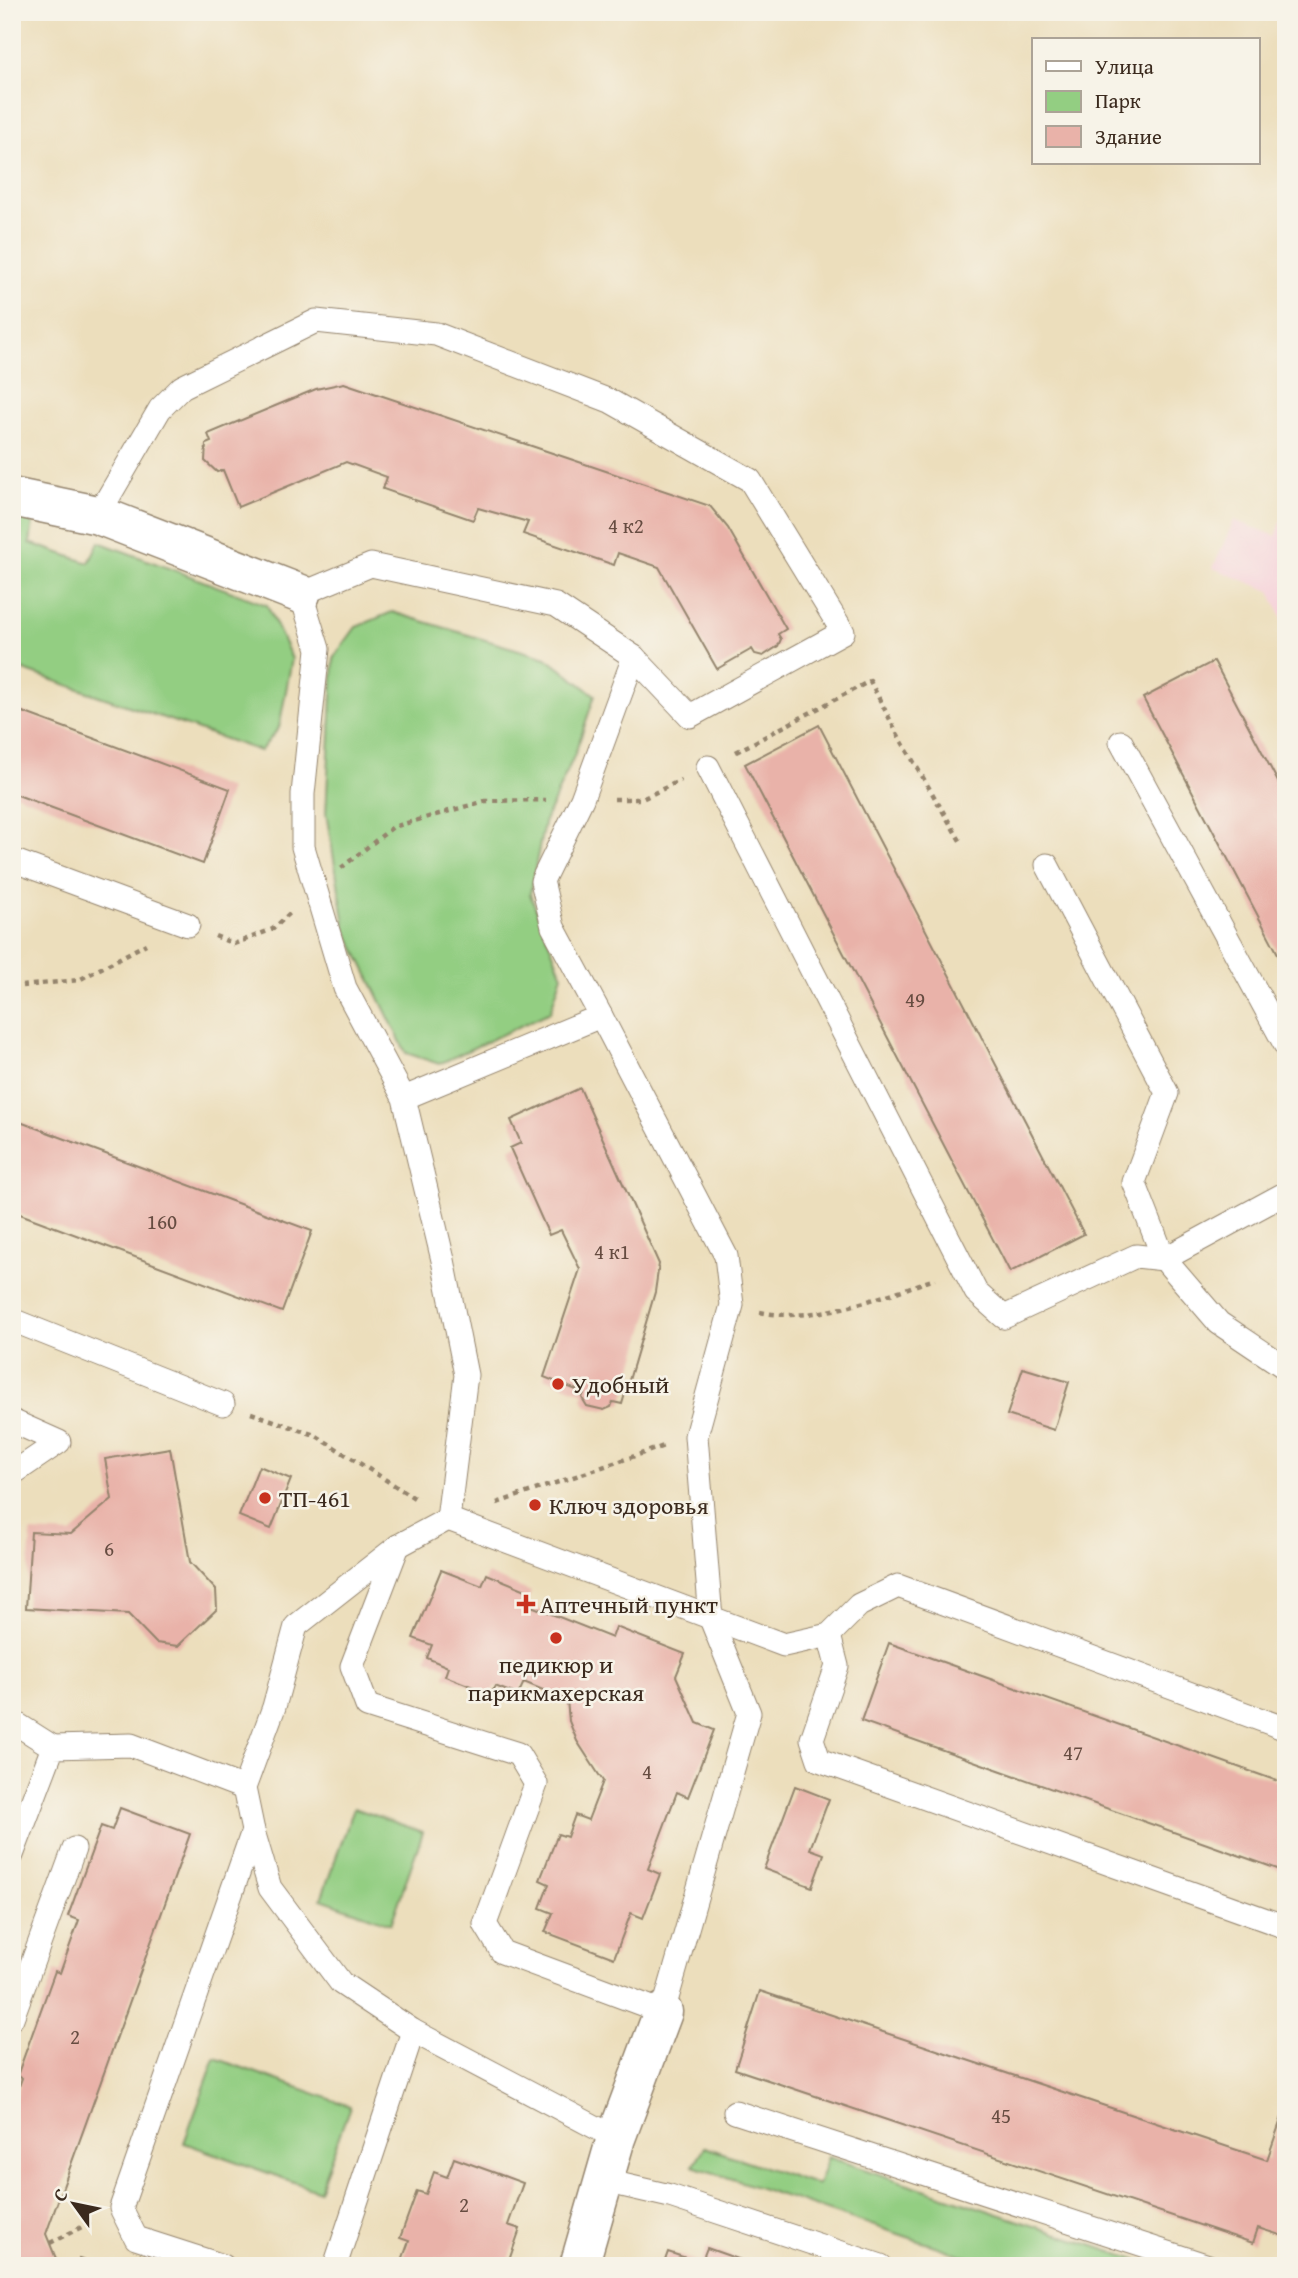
<svg xmlns="http://www.w3.org/2000/svg" width="1298" height="2278" font-family="'Gentium Book Plus',serif">
	<style>
		.built { fill: #f6cfd9 }
		.green { fill: #93ce82; stroke: #677c50; stroke-width: 2 }
		.building { fill: #e9b2a9 }
		.lines { fill: none; stroke-linecap: round; stroke-linejoin: round }
		.lane-casing { stroke: #94846d; stroke-width: 25 }
		.street-casing { stroke: #94846d; stroke-width: 41 }
		.path { stroke: #94846d; stroke-width: 4.5; stroke-dasharray: 5 5; stroke-linecap: butt }
		.lane { stroke: #fff; stroke-width: 23 }
		.street { stroke: #fff; stroke-width: 38 }
		.poi-dot { fill: #c8321e; stroke: #f7f3e8; stroke-width: 2.5 }
		.labels { text-anchor: middle; dominant-baseline: central; stroke-width: 5; stroke-linejoin: round; paint-order: stroke }
		.number-label { font-size: 21px; fill: #664c41 }
		.poi-label { font-size: 24px; fill: #3b2a1e; stroke: #f7f3e8; text-anchor: start }
	</style>
	<rect width="100%" height="100%" fill="#f7f3e8"/>
	<filter id="ink" filterUnits="userSpaceOnUse"><feTurbulence type="fractalNoise" baseFrequency=".0143" numOctaves="2"/><feDisplacementMap in="SourceGraphic" scale="14" xChannelSelector="R" yChannelSelector="G"/><feConvolveMatrix kernelMatrix="1 2 1 2 8 2 1 2 1" color-interpolation-filters="sRGB"/></filter>
	<filter id="wash" filterUnits="userSpaceOnUse"><feTurbulence type="fractalNoise" baseFrequency=".00686" numOctaves="4" result="noise"/><feDisplacementMap in="SourceGraphic" scale="28" xChannelSelector="R" yChannelSelector="G"/><feGaussianBlur stdDeviation="1.57" result="paint"/><feColorMatrix in="noise" values="0 0 0 0 0 0 0 0 0 0 0 0 0 0 0 0 0 1.4 0 .05"/><feComposite in="paint" operator="in"/></filter>
	<g filter="url(#wash)">
		<rect width="100%" height="100%" fill="#ecdebc"/>
		<path class="built" d="M1286,509V627L1270,591L1213,568L1234,520L1276,536Z"/>
		<g class="green">
			<path d="M12,516L33,522L30,543L89,563L99,542L267,605L292,659L279,728L260,751L12,666Z"/>
			<path d="M392,612L546,658L595,695L575,754L544,823L530,894L562,975L550,1012L439,1064L406,1053L346,930L326,813L334,657L356,627Z"/>
			<path d="M354,1808L423,1832L391,1924L321,1899Z"/>
			<path d="M215,2058L350,2106L319,2191L184,2143Z"/>
			<path d="M705,2147L818,2185L828,2157L1154,2266H995L693,2166Z"/>
		</g>
		<g id="blocks">
			<g class="building">
				<path d="M344,383L710,506L728,528L786,629L778,634L781,639L778,646L763,656L755,654L752,649L717,669L659,567L618,553L614,565L523,534L528,522L478,508L473,520L383,489L387,477L346,462L238,507L223,470L217,472L205,461L206,444L211,442L208,434L316,389Z"/>
				<path d="M1214,661L1286,797V969L1143,698Z"/>
				<path d="M12,708L230,789L203,864L12,793Z"/>
				<path d="M819,725L1084,1234L1010,1272L745,764Z"/>
				<path d="M580,1088L659,1264L655,1292L622,1404L613,1402L611,1407L604,1410L587,1406L582,1398L584,1393L544,1377L580,1269L561,1230L549,1235L510,1148L521,1143L511,1120Z"/>
				<path d="M12,1119L312,1231L282,1312L12,1211Z"/>
				<path d="M1023,1368L1069,1382L1054,1430L1007,1415Z"/>
				<path d="M170,1448L190,1562L216,1590L217,1609L178,1646L156,1643L128,1614L26,1608L31,1532L71,1534L112,1499L105,1459Z"/>
				<path d="M259,1466L291,1479L271,1529L239,1516Z"/>
				<path d="M441,1570L482,1586L487,1574L531,1592L526,1604L612,1638L616,1627L685,1654L676,1676L697,1723L714,1730L688,1797L677,1792L648,1869L660,1874L643,1918L631,1913L614,1958L545,1932L553,1913L540,1908L549,1884L540,1880L558,1834L567,1837L575,1815L588,1820L603,1781L577,1741L569,1721L567,1700L524,1682L518,1695L495,1686L491,1694L445,1676L448,1667L427,1658L432,1645L413,1638Z"/>
				<path d="M889,1643L1286,1784V1872L861,1721Z"/>
				<path d="M795,1786L829,1799L810,1849L824,1854L812,1887L764,1869Z"/>
				<path d="M120,1808L190,1834L46,2234L59,2266H12V2106L22,2078L17,2076L55,1971L60,1973L79,1920L68,1916L101,1826L112,1830Z"/>
				<path d="M760,1991L1267,2160L1286,2105V2237L1258,2228L1253,2243L735,2069Z"/>
				<path d="M454,2158L523,2183L508,2225L520,2229L507,2266H400L409,2241L400,2238L417,2191L426,2194L434,2172L447,2177Z"/>
				<path d="M707,2248L755,2265V2266H663L668,2252L701,2263Z"/>
				<path d="M79,2259L98,2265V2266H77Z"/>
			</g>
		</g>
	</g>
	<g filter="url(#ink)">
		<use href="#blocks" fill-opacity="0" stroke="#94846d" stroke-width="2"/>
		<g class="lines">
			<defs>
				<g id="lane">
					<path d="M98,515L160,409L182,387L316,321L436,334L610,401L750,480L843,632L690,716L634,657"/>
					<path d="M1121,742L1286,1046"/>
					<path d="M708,767L976,1292L1004,1317L1136,1256L1164,1259L1219,1323L1286,1368"/>
					<path d="M12,860L188,925"/>
					<path d="M1047,865L1167,1093L1134,1182L1164,1259L1286,1193"/>
					<path d="M404,1098L345,988L303,847V794L318,649L301,594L371,565L556,605L634,657L582,799L542,881L553,927L601,1016L404,1098L443,1260L466,1375L448,1519"/>
					<path d="M12,1320L223,1404"/>
					<path d="M12,1421L59,1442L12,1474"/>
					<path d="M398,1546L352,1666L367,1706L518,1754L536,1784L485,1924L502,1952L663,2012L749,1713L711,1619L696,1436L732,1305L726,1256L601,1016"/>
					<path d="M829,1635L837,1666L812,1739L819,1760L1286,1927"/>
					<path d="M12,1721L53,1747"/>
					<path d="M12,1855L53,1747L131,1745L244,1788"/>
					<path d="M12,2018L74,1849"/>
					<path d="M735,2112L1208,2266"/>
					<path d="M616,2138L413,2031L341,1983L270,1888L253,1831L244,1788L274,1707L296,1626L398,1546L448,1519L784,1645L829,1635L859,1605L898,1586L1286,1729"/>
					<path d="M605,2181L670,2196L881,2266"/>
					<path d="M223,2266L136,2238L121,2208L253,1831"/>
					<path d="M335,2266L413,2031"/>
				</g>
				<g id="street">
					<path d="M12,497L98,515L301,594"/>
					<path d="M579,2266L616,2138L663,2012"/>
				</g>
			</defs>
			<use href="#lane" class="lane-casing"/>
			<use href="#street" class="street-casing"/>
			<g class="path">
				<path d="M736,752L870,681L898,735L962,844"/>
				<path d="M614,799H642L681,780"/>
				<path d="M341,868L393,827L485,801L546,800"/>
				<path d="M215,936L234,944L273,929L290,913"/>
				<path d="M12,987L79,980L146,944"/>
				<path d="M760,1312C816,1324 882,1296 935,1279"/>
				<path d="M251,1413L315,1435L416,1499"/>
				<path d="M497,1503L664,1446"/>
				<path d="M50,2243L92,2222"/>
			</g>
			<use href="#lane" class="lane"/>
			<use href="#street" class="street"/>
		</g>
	</g>
	<g class="poi-dot">
		<circle cx="558" cy="1384" r="7"/>
		<circle cx="265" cy="1498" r="7"/>
		<circle cx="535" cy="1505" r="7"/>
		<path d="M522.5 1593.5h7v7h7v7h-7v7h-7v-7h-7v-7h7z"/>
		<circle cx="556" cy="1638" r="7"/>
	</g>
	<g class="labels">
		<g class="number-label">
			<text x="626" y="525">4 к2</text>
			<text x="915" y="999">49</text>
			<text x="162" y="1221">160</text>
			<text x="612" y="1251">4 к1</text>
			<text x="109" y="1548">6</text>
			<text x="1073" y="1752">47</text>
			<text x="647" y="1771">4</text>
			<text x="75" y="2036">2</text>
			<text x="1001" y="2115">45</text>
			<text x="464" y="2204">2</text>
		</g>
		<g class="poi-label">
			<text x="572" y="1384">Удобный</text>
			<text x="279" y="1498">ТП-461</text>
			<text x="549" y="1505">Ключ здоровья</text>
			<text x="540" y="1604">Аптечный пункт</text>
			<text x="556" y="1664" text-anchor="middle">педикюр и<tspan x="556" dy="28">парикмахерская</tspan></text>
		</g>
	</g>
	<rect width="1298" height="2278" fill="none" stroke="#f7f3e8" stroke-width="42"/>
	<rect x="1032" y="38" width="228" height="126" fill="#f7f3e8" stroke="#aca397" stroke-width="2"/>
	<rect x="1046" y="61" width="35" height="10" fill="#ffffff" stroke="#aca397" stroke-width="2"/>
	<text x="1095" y="74" font-size="21" fill="#3b2a1e">Улица</text>
	<rect x="1046" y="91" width="35" height="21" fill="#93ce82" stroke="#aca397" stroke-width="2"/>
	<text x="1095" y="108" font-size="21" fill="#3b2a1e">Парк</text>
	<rect x="1046" y="126" width="35" height="21" fill="#e9b2a9" stroke="#aca397" stroke-width="2"/>
	<text x="1095" y="144" font-size="21" fill="#3b2a1e">Здание</text>
	<g transform="translate(74 2204) rotate(303)" stroke="#f7f3e8" stroke-width="5" paint-order="stroke">
	<path d="M0-5L12 26L0 18L-12 26Z" fill="#3b2a1e"/>
	<text y="-10" font-size="19" font-weight="bold" text-anchor="middle" fill="#3b2a1e">С</text>
	</g>
</svg>
